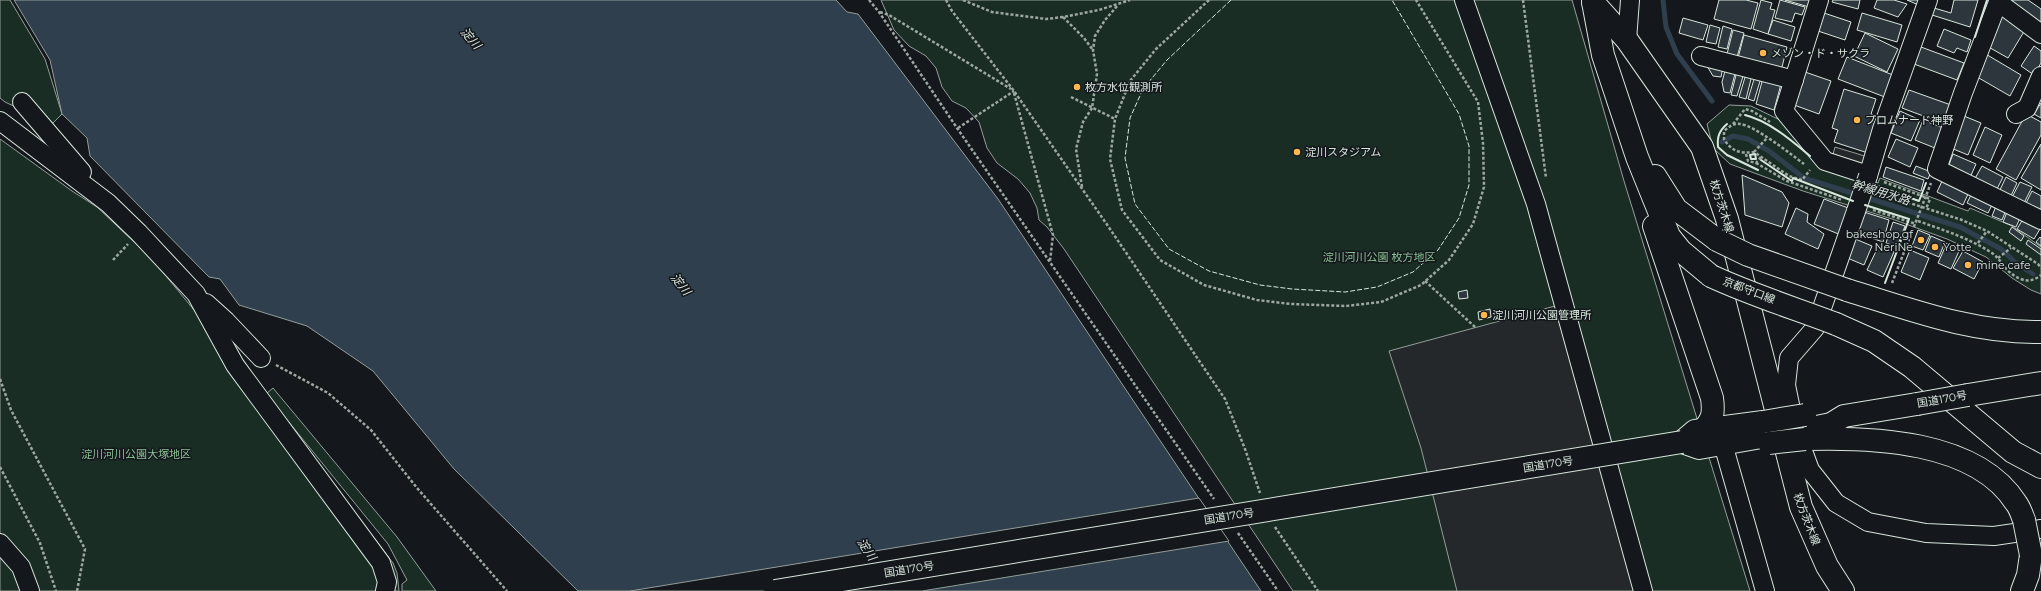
<svg xmlns="http://www.w3.org/2000/svg" width="2041" height="591" font-family="Montserrat,'Noto Sans JP',sans-serif">
	<style>
		.green { fill: #1a2d24; stroke: #939e99 }
		.parking { fill: #24282b; stroke: #939e99 }
		.water { fill: #2f3f4d; stroke: #939e99 }
		.pier { fill: #14181c; stroke: #939e99 }
		.lines { fill: none; stroke-linecap: round; stroke-linejoin: round }
		.stream { stroke: #2f3f4d; stroke-width: 5 }
		.building { fill: #2c363c; stroke: #d8e6dc }
		.minor-casing { stroke: #d8e6dc; stroke-width: 20 }
		.major-casing { stroke: #d8e6dc; stroke-width: 24 }
		.highway-casing { stroke: #d8e6dc; stroke-width: 24 }
		.path { stroke: #9da8a2; stroke-width: 2.5; stroke-dasharray: 3 2; stroke-linecap: butt }
		.minor { stroke: #14181c; stroke-width: 18 }
		.major { stroke: #14181c; stroke-width: 22 }
		.highway { stroke: #14181c; stroke-width: 22 }
		.minor-bridge-casing { stroke: #d8e6dc; stroke-width: 20; stroke-linecap: butt }
		.major-bridge-casing { stroke: #d8e6dc; stroke-width: 24; stroke-linecap: butt }
		.highway-bridge-casing { stroke: #d8e6dc; stroke-width: 24; stroke-linecap: butt }
		.minor-bridge { stroke: #14181c; stroke-width: 18 }
		.major-bridge { stroke: #14181c; stroke-width: 22 }
		.highway-bridge { stroke: #14181c; stroke-width: 22 }
		.fence { stroke: #d8e6dc; stroke-width: 1; stroke-dasharray: 5 2; stroke-linecap: butt }
		.wall { stroke: #d8e6dc; stroke-width: 2 }
		.poi-dot { fill: #ffb74d; stroke: #14181c; stroke-width: 1.5 }
		.labels { text-anchor: middle; dominant-baseline: central; stroke-width: 3; stroke-linejoin: round; paint-order: stroke }
		.poi-label { font-size: 11px; fill: #d8e6dc; stroke: #14181c; text-anchor: start }
		.street-label { font-size: 11px; fill: #d8e6dc; stroke: #14181c }
		.park-label { font-size: 11px; fill: #8ac095; stroke: #14181c }
		.water-label { font-size: 12px; font-style: italic; fill: #d8e6dc; stroke: #14181c }
	</style>
	<rect width="100%" height="100%" fill="#14181c"/>
	<g class="green">
		<path d="M0,0H10L45,59L62,114L52,124L5,102L0,98Z"/>
		<path d="M881,0H1572L1624,181L1750,591H1293L1064,249L1047,227L1039,220L1037,208L1030,193L1018,179L997,163L987,148L979,122L966,108L952,101L942,87L936,68L926,56L909,46L894,30Z"/>
		<path d="M1729,105L1751,106L1780,120L1809,147L1860,177L1878,183L1880,178L1968,211L1970,208L2012,226L2041,247V294L2031,290L2012,278L1986,257L1947,239L1892,219L1803,191L1730,164L1713,148L1707,124Z"/>
		<path d="M0,139L72,191L97,207L152,259L264,395L393,563L397,573L399,591H0Z"/>
		<path d="M273,388L397,537L436,591H402V584L407,580L388,544L266,394Z"/>
	</g>
	<g class="parking">
		<path d="M1835,147L1868,157L1864,168L1832,158Z"/>
		<path d="M1555,306L1634,591H1457L1421,448L1389,351Z"/>
	</g>
	<path class="water" d="M14,0H836L847,12L858,14L998,199L1261,591H578L454,469L373,371L307,326L239,305L220,279L209,277L90,156L87,138L62,114L50,60Z"/>
	<path class="pier" d="M1199,498L1229,541L922,591H630Z"/>
	<g class="lines">
		<g class="stream">
			<path d="M1663,0L1666,27L1677,54L1712,101"/>
			<path d="M1722,142L1733,136L1748,139L1769,151L1804,178L1960,227L2001,249L2017,264L2033,274"/>
		</g>
	</g>
	<g class="building">
		<path d="M1719,0H1746L1758,3L1751,29L1714,19Z"/>
		<path d="M1761,0L1772,3L1770,9L1775,10L1768,34L1753,29Z"/>
		<path d="M1780,0L1805,7L1802,15L1795,13L1792,22L1775,18Z"/>
		<path d="M1785,0H1811L1809,7Z"/>
		<path d="M1833,0H1860L1858,9L1832,2Z"/>
		<path d="M1877,0H1894L1907,4L1898,17L1874,8Z"/>
		<path d="M1907,0H1923L1921,6Z"/>
		<path d="M1954,0H1978L1970,27L1932,15L1934,8L1951,13Z"/>
		<path d="M2003,0H2028L2041,9V30Z"/>
		<path d="M1824,13L1851,22L1845,40L1818,31Z"/>
		<path d="M1862,13L1902,25L1897,42L1857,30Z"/>
		<path d="M2002,16L2025,30L2008,58L1985,45Z"/>
		<path d="M1683,18L1708,25L1703,40L1679,33Z"/>
		<path d="M1773,20L1795,27L1791,41L1768,34Z"/>
		<path d="M1710,25L1720,28L1716,44L1706,42Z"/>
		<path d="M1723,26L1732,29L1727,49L1718,47Z"/>
		<path d="M1944,29L1971,40L1967,52L1957,48L1954,53L1937,46Z"/>
		<path d="M1733,30L1744,33L1737,57L1727,54Z"/>
		<path d="M1865,33L1898,49L1887,72L1854,56Z"/>
		<path d="M1744,35L1787,47L1781,71L1738,58Z"/>
		<path d="M2034,46L2041,51V63L2034,75L2021,66Z"/>
		<path d="M1921,47L1964,63L1957,80L1914,64Z"/>
		<path d="M1984,53L2021,75L2010,96L1972,74Z"/>
		<path d="M1847,57L1898,77L1890,99L1838,79Z"/>
		<path d="M1704,61L1723,66L1721,77L1713,76Z"/>
		<path d="M1726,67L1736,70L1730,93L1724,92L1722,82Z"/>
		<path d="M1737,71L1744,73L1737,96L1731,95Z"/>
		<path d="M1805,72L1831,81L1819,114L1794,105Z"/>
		<path d="M1746,74L1752,75L1746,99L1739,97Z"/>
		<path d="M1755,76L1761,78L1754,101L1748,99Z"/>
		<path d="M1763,78L1781,84L1774,110L1756,104Z"/>
		<path d="M1844,89L1876,99L1871,114L1881,117L1871,154L1834,142L1838,130L1832,128Z"/>
		<path d="M1909,90L1951,105L1945,124L1902,108Z"/>
		<path d="M2041,103V118L2034,114Z"/>
		<path d="M1900,111L1920,120L1911,141L1891,133Z"/>
		<path d="M2026,114L2041,122V135L2016,180L1996,169Z"/>
		<path d="M1964,116L1981,123L1968,155L1951,148Z"/>
		<path d="M1923,120L1943,128L1935,148L1915,140Z"/>
		<path d="M1985,127L2002,135L1990,163L1973,155Z"/>
		<path d="M1896,139L1918,148L1910,167L1888,157Z"/>
		<path d="M2041,144V190L2021,178Z"/>
		<path d="M1953,154L1976,164L1969,180L1947,170Z"/>
		<path d="M1916,166L1931,172L1928,179L1913,173Z"/>
		<path d="M1982,166L2003,177L1995,193L1973,182Z"/>
		<path d="M1886,167L1924,180L1921,191L1883,177Z"/>
		<path d="M1742,175L1782,192L1789,203L1782,227L1745,215Z"/>
		<path d="M2006,177L2017,183L2009,200L1998,194Z"/>
		<path d="M1943,179L1969,192L1963,205L1937,192Z"/>
		<path d="M2020,182L2032,187L2022,207L2010,201Z"/>
		<path d="M2032,191L2041,196V216L2024,207Z"/>
		<path d="M1971,195L1992,205L1988,213L1967,203Z"/>
		<path d="M1824,199L1851,209L1841,235L1814,224Z"/>
		<path d="M1996,206L2006,210L2002,220L1992,216Z"/>
		<path d="M1796,208L1808,214L1807,222L1824,234L1818,249L1785,234Z"/>
		<path d="M1864,212L1889,220L1883,242L1857,233Z"/>
		<path d="M2007,212L2020,218L2016,227L2003,222Z"/>
		<path d="M2023,219L2040,229L2034,239L2017,229Z"/>
		<path d="M1893,222L1905,226L1897,247L1886,243Z"/>
		<path d="M2012,227L2024,236L2021,241L2009,232Z"/>
		<path d="M1918,230L1930,235L1923,250L1912,246Z"/>
		<path d="M1931,236L1945,242L1939,257L1925,251Z"/>
		<path d="M2040,237L2041,238V246L2036,242Z"/>
		<path d="M1853,238L1872,246L1864,265L1845,257Z"/>
		<path d="M2028,240L2041,249V255L2026,244Z"/>
		<path d="M1947,243L1960,249L1951,269L1938,263Z"/>
		<path d="M1879,245L1894,252L1883,277L1867,270Z"/>
		<path d="M1910,250L1929,258L1920,280L1901,272Z"/>
		<path d="M1963,251L1983,262L1974,279L1953,268Z"/>
		<path d="M1467,290L1468,298L1459,299L1458,292Z"/>
		<path d="M1490,309L1491,317L1479,320L1478,312Z"/>
	</g>
	<g class="lines">
		<defs>
			<g id="minor">
				<path d="M1464,0L1536,204L1643,591"/>
				<path d="M1819,0L1784,111L1825,161L1868,175"/>
				<path d="M1998,0V2L2041,34"/>
				<path d="M1998,2L1963,93L1937,169L2041,220"/>
				<path d="M1627,40L1630,0"/>
				<path d="M1701,56L1794,80"/>
				<path d="M22,102L82,172"/>
				<path d="M2016,114L2027,108L2041,76"/>
				<path d="M0,121L108,203L139,233L196,294L235,365L381,563L387,582L385,591"/>
				<path d="M1868,176L1882,129L1928,0"/>
				<path d="M1856,211L1815,328L1789,358L1786,385L1795,429L1810,470L1836,503L1868,522L1926,533L1994,536L2041,529"/>
				<path d="M206,303L226,321L261,358"/>
				<path d="M1723,444L1765,591"/>
				<path d="M0,543L21,567L30,591"/>
			</g>
			<g id="major">
				<path d="M1593,2L1627,40L1702,147L1727,219L1801,507L1827,566L1843,591"/>
				<path d="M1593,2L1603,55L1637,157L1669,236L1681,251L1711,276"/>
				<path d="M1655,176L1676,209L1717,240"/>
				<path d="M1654,226L1712,398C1714,413 1713,419 1703,430"/>
				<path d="M1847,290C1912,310 1972,333 2041,332"/>
				<path d="M1836,324L1874,341L1912,367L2013,452L2041,467"/>
				<path d="M1805,439C1871,437 1976,440 2016,503C2020,508 2022,515 2024,520"/>
				<path d="M2022,591L2028,575L2031,555"/>
			</g>
			<g id="highway">
				<path d="M1968,395L2041,383"/>
				<path d="M1763,422L1695,431L1682,442L1699,448L1767,436"/>
				<path d="M1807,429L1831,424L1844,416L1917,404"/>
			</g>
		</defs>
		<use href="#minor" class="minor-casing"/>
		<use href="#major" class="major-casing"/>
		<use href="#highway" class="highway-casing"/>
		<g class="path">
			<path d="M869,0L879,12L957,128L1214,499"/>
			<path d="M946,0L952,11L1014,91L1108,226L1225,399L1245,449L1260,493"/>
			<path d="M963,0L992,12L1046,19L1063,17L1099,10L1130,0"/>
			<path d="M1209,0L1156,49L1130,81L1115,119L1110,159L1122,210L1160,260L1204,285L1257,300L1291,304L1346,306L1381,302L1421,285L1449,260L1473,224L1484,187L1483,143L1478,102L1416,0"/>
			<path d="M1523,0L1546,178"/>
			<path d="M880,12L889,15L1011,89"/>
			<path d="M1063,17L1084,38L1093,50"/>
			<path d="M1014,93L1053,235L1050,261"/>
			<path d="M1071,97L1115,119"/>
			<path d="M1733,124L1745,109L1752,111L1770,122"/>
			<path d="M958,128L1014,91"/>
			<path d="M1754,152L1767,138"/>
			<path d="M1746,154L1748,161L1756,163L1761,157"/>
			<path d="M1756,163L1787,181L1842,200"/>
			<path d="M1804,164C1792,155 1754,125 1740,124C1733,123 1729,127 1724,131V139C1731,151 1740,154 1754,152L1789,176L1802,180L1810,170"/>
			<path d="M1884,182L1930,199L1926,209"/>
			<path d="M1082,187L1076,149L1083,122L1092,108L1097,74L1093,50L1095,36L1105,20L1118,5"/>
			<path d="M1879,193L1962,220L1987,231L2038,264L2041,268"/>
			<path d="M1873,210L1916,224"/>
			<path d="M1918,221C1943,230 1969,238 1992,253C2003,261 2005,273 2021,279C2028,282 2035,280 2041,275"/>
			<path d="M1978,243L1987,231"/>
			<path d="M1998,258L2011,248"/>
			<path d="M113,260L128,244"/>
			<path d="M1425,281L1475,327"/>
			<path d="M1892,283L1931,183"/>
			<path d="M276,365L328,393L371,430L417,488L507,591"/>
			<path d="M0,379L11,410L85,549L77,591"/>
			<path d="M0,467L40,543L56,591"/>
			<path d="M1275,527L1318,591"/>
			<path d="M1238,533L1278,591"/>
		</g>
		<use href="#minor" class="minor"/>
		<use href="#major" class="major"/>
		<use href="#highway" class="highway"/>
		<defs>
			<path id="minor-bridge" d="M1856,211L1868,176"/>
			<g id="major-bridge">
				<path d="M1717,240L1748,255L1847,290"/>
				<path d="M1711,276C1752,295 1794,308 1836,324"/>
				<path d="M1769,443L1805,439"/>
				<path d="M2024,520L2031,555"/>
			</g>
			<g id="highway-bridge">
				<path d="M1917,404L1968,395"/>
				<path d="M1763,422L1805,415"/>
				<path d="M775,591L1682,442"/>
			</g>
		</defs>
		<use href="#minor-bridge" class="minor-bridge-casing"/>
		<use href="#major-bridge" class="major-bridge-casing"/>
		<use href="#highway-bridge" class="highway-bridge-casing"/>
		<use href="#minor-bridge" class="minor-bridge"/>
		<use href="#major-bridge" class="major-bridge"/>
		<use href="#highway-bridge" class="highway-bridge"/>
		<path class="fence" d="M1231,0L1167,60L1143,89L1130,118L1125,158L1135,204L1169,249L1209,271L1260,285L1292,289L1345,292L1377,287L1413,272L1438,250L1459,218L1469,185V146L1459,114L1392,0"/>
		<g class="wall">
			<path d="M1975,37L1987,0"/>
			<path d="M1745,115C1769,121 1791,140 1810,156"/>
			<path d="M1727,124C1719,131 1717,137 1718,147L1727,155L1758,170"/>
			<path d="M1755,154L1756,159H1751L1750,155Z"/>
			<path d="M1761,160L1792,181L1793,178L1853,201"/>
			<path d="M1872,184L1919,201L1926,183"/>
			<path d="M1865,205L1909,219L1885,283"/>
		</g>
	</g>
	<g class="poi-dot">
		<circle cx="1763" cy="53" r="4"/>
		<circle cx="1077" cy="87" r="4"/>
		<circle cx="1857" cy="120" r="4"/>
		<circle cx="1297" cy="152" r="4"/>
		<circle cx="1921" cy="240" r="4"/>
		<circle cx="1935" cy="247" r="4"/>
		<circle cx="1968" cy="265" r="4"/>
		<circle cx="1484" cy="315" r="4"/>
	</g>
	<g class="labels">
		<g class="poi-label">
			<text x="1771" y="53">メゾン・ド・サクラ</text>
			<text x="1085" y="87">枚方水位観測所</text>
			<text x="1865" y="120">プロムナード神野</text>
			<text x="1305" y="152">淀川スタジアム</text>
			<text x="1913" y="234" text-anchor="end">bakeshop.gf<tspan x="1913" dy="13">NeriNe</tspan></text>
			<text x="1943" y="247">Yotte</text>
			<text x="1976" y="265">mine cafe</text>
			<text x="1492" y="315">淀川河川公園管理所</text>
		</g>
		<g class="street-label">
			<text transform="translate(1722 206) rotate(72)">枚方茨木線</text>
			<text transform="translate(1749 290) rotate(21)">京都守口線</text>
			<text transform="translate(1942 399) rotate(-10)">国道170号</text>
			<text transform="translate(1548 464) rotate(-9)">国道170号</text>
			<text transform="translate(1229 516) rotate(-9)">国道170号</text>
			<text transform="translate(1807 519) rotate(69)">枚方茨木線</text>
			<text transform="translate(909 569) rotate(-9)">国道170号</text>
		</g>
		<g class="park-label">
			<text x="1379" y="257">淀川河川公園 枚方地区</text>
			<text x="136" y="454">淀川河川公園大塚地区</text>
		</g>
		<g class="water-label">
			<text transform="translate(471 38) rotate(49)">淀川</text>
			<text transform="translate(1881 192) rotate(17)">幹線用水路</text>
			<text transform="translate(681 284) rotate(52)">淀川</text>
			<text transform="translate(867 549) rotate(57)">淀川</text>
		</g>
	</g>
</svg>
